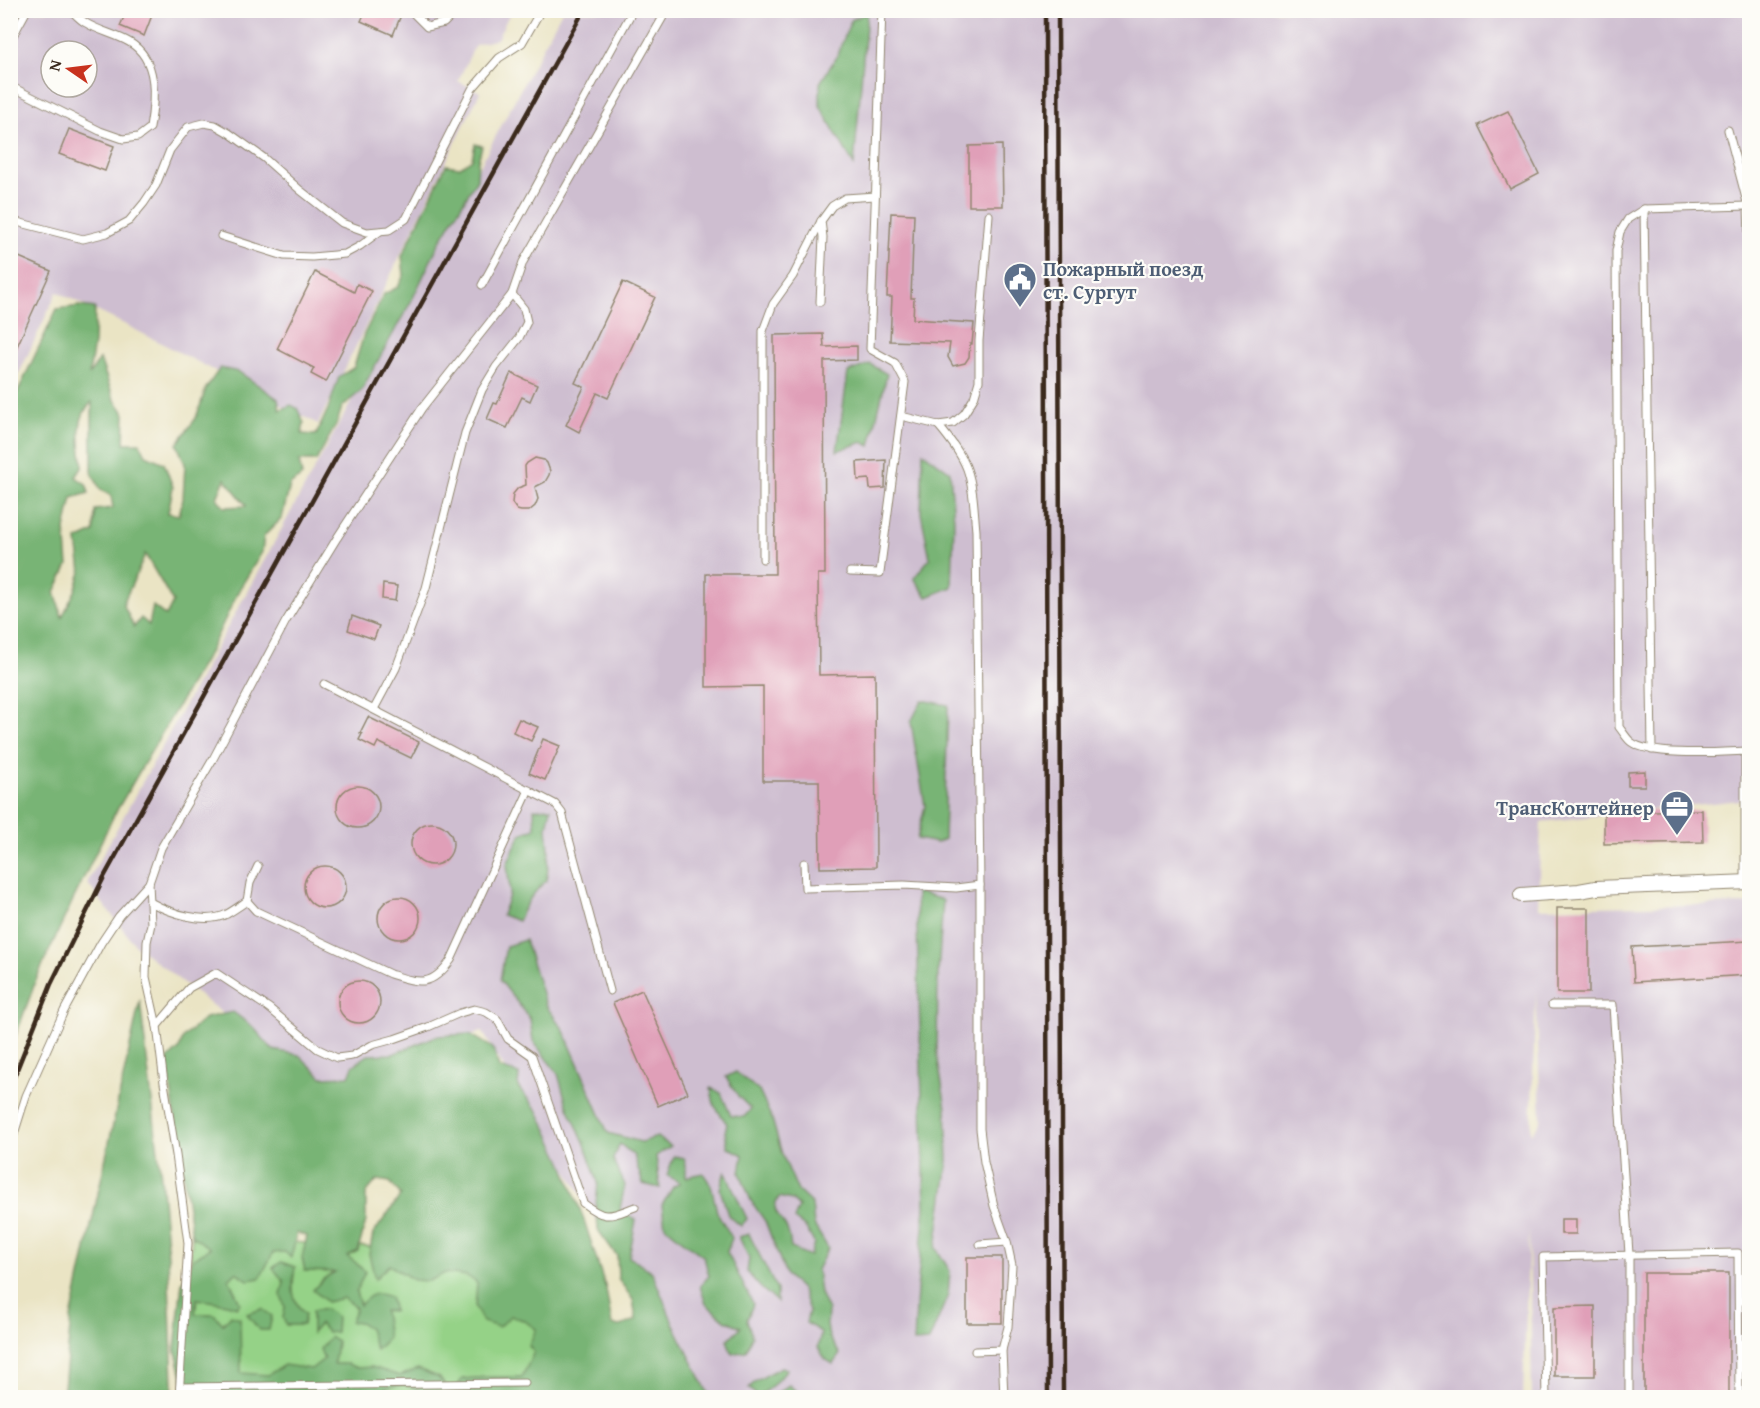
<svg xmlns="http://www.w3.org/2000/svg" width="1760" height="1408" font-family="'Gentium Book Plus',serif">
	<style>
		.industrial { fill: #cebed0; fill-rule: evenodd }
		.green { fill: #95d287; stroke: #687e52; stroke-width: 1.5 }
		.forest { fill: #78b474; stroke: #5a6f49; stroke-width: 1.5; fill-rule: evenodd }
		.building { fill: #e09fb8 }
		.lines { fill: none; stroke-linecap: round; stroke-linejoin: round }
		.service-casing { stroke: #928771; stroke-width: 9 }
		.minor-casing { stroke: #928771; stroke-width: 16 }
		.service { stroke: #fff; stroke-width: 7 }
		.minor { stroke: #fff; stroke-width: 14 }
		.rail { stroke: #3b2a1e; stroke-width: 4.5 }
		.labels { text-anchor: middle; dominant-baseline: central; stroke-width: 4.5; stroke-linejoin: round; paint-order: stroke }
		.service-label { font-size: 20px; font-weight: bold; fill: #4e5e75; stroke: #fdfcf7; text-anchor: start }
	</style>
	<rect width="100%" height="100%" fill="#fdfcf7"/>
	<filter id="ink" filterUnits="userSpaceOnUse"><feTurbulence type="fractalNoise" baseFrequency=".0167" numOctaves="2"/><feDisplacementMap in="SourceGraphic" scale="12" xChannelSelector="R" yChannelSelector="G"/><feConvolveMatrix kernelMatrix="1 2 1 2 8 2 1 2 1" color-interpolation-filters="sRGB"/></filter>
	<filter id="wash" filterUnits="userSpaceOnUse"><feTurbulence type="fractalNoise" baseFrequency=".008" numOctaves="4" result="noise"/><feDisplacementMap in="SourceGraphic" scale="24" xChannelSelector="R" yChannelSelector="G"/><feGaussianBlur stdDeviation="1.35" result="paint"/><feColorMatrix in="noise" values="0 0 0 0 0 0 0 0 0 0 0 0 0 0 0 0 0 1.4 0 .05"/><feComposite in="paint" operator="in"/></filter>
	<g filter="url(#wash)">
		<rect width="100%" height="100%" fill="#eae4c4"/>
		<g class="industrial">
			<path d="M11,11H511L497,39L475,45L458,81L480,92L318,424L126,325L57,292L11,391ZM51,51H87V87H51Z"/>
			<path d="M562,11H1749V799L1541,822L1538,908L1749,904V1397H1532L1529,1229L1523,1397H704L482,1031L322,1091L136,946L87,883L448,226ZM1536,991L1541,1121L1532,1133H1531Z"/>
		</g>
		<path class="green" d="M192,1236L486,1254L547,1306L560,1398H183Z"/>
		<g class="forest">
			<path d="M867,13L854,165L820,106V83L837,56L851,20Z"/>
			<path d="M475,144L482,146L478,161L477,179L439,243L413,298L361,391L342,407L337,423L316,461H299L302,476L290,485L282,518L264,536L262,552L239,590L210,651L114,815L63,921L38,975L11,1048V406L57,309L80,306L95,308L94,343L89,375L100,359L114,399L125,414L124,443H140L146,455L164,463L173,487L168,513L179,515L183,499L185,464L177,444L196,418L206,388L220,368L239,372L278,399L280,410L291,405L297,408L304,423L302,434L316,435L328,409L339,377L354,367L364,334L384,294L398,287L404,275L402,256L446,165L460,167L472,159ZM92,402V473L100,489L111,496L113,508L95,510L94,532L77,540L81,572L75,591L62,617L55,592L68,565L65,529L72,498L89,493L86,484L76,477L83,466C80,445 74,418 92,402ZM225,479L246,505V506L224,507L217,498ZM145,554L173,602L166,616L153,606L149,625L141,618L134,627L123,604C130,587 139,571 145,554Z"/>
			<path d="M870,364L887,374L870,446L863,442L837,451L848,372Z"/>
			<path d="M923,452L950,472L954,520L952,587L927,597L914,578L930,558L921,513Z"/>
			<path d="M922,700L948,705L944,839L937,843L917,839L925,806L911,722Z"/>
			<path d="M551,808L547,827L549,850L547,880C533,892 525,904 518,921L502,915L510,893L507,864L521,834L535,828L534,809Z"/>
			<path d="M916,892L943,900L938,974L937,1055L946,1108L948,1161L936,1248L950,1271L948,1295L929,1341L914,1342L917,1290L925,1207Z"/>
			<path d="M525,940L546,1006L563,1029L608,1133L641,1142L657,1137L671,1146L656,1156L660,1188L643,1184L634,1156L620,1144L613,1159L625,1185L620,1209L636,1220L629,1257L652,1272L673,1323L710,1397L494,1398L474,1393L472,1397L423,1398V1392L405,1385L387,1387L377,1394H333L329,1397H312L307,1393L302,1398L233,1397L232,1394L226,1397H180L185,1388L175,1348L182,1282L194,1258L210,1248L192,1236L167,1060L179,1049L183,1038L205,1018L233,1012L253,1027L273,1050L299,1055L322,1077L349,1076L353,1066L368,1055L393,1054L436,1036L470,1034L493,1048L499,1068L519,1074L518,1087L538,1111L563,1164L584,1220L606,1289L612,1325L621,1326L636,1320L633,1300L618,1278L617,1256L598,1230L596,1202L598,1183L584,1142L567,1105L558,1074L533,1041L530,1019L500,980L506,946ZM377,1180L390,1182L401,1195L373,1234L369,1254L375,1279L389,1265L414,1280L429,1281L445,1273L467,1276L477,1283L475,1307L483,1322L498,1327L511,1316L523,1320L536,1329L529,1346L534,1352L522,1377H488L462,1379L453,1394L438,1377L418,1369L400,1376L372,1367L357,1368L347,1364H334L337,1342L330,1337L320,1349L324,1359L311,1369L284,1365L268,1375L241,1373L240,1318L231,1315L223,1324L214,1314H195L197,1299C210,1302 224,1302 237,1307L240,1303L229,1279L236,1272L248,1280L260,1278L273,1253L285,1252L291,1258L297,1233L307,1236L302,1258L305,1271L335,1272L323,1279L313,1290L327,1302L343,1298L356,1308L350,1322H360L369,1329L376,1350L388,1338L384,1311H394L390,1297C374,1291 371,1294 360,1305L356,1292L365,1272L355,1262L347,1256L358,1251L366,1221V1193Z"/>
			<path d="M140,1000L161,1177L168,1256L173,1384L171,1397H63L71,1318Z"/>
			<path d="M736,1072L759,1091L772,1119L782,1154L798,1191L812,1204L814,1225L828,1248L817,1270L820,1293L828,1311L827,1325L829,1337L840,1354L833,1364L825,1359L818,1347L821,1332L806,1323L809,1311L802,1290L786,1275L765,1221L751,1201L740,1173L743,1155L728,1147L725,1132L727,1124L714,1105L711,1088L721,1093L731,1116L744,1117L751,1109L738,1096L726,1077ZM779,1197L792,1200L799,1207L794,1219L806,1228L814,1243L810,1256L791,1248C790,1243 790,1237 788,1232C784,1218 768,1214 779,1197Z"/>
			<path d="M674,1156L684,1158L686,1166V1177L703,1173L711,1185L717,1212L732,1238L727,1252L753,1304L747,1320L752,1336L746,1351L732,1354L727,1340L741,1327L725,1320L706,1304L700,1286L709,1276L704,1257L679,1238L665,1226L662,1205L673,1187L680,1183L667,1175Z"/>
			<path d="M725,1171L747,1219L741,1226L728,1215L720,1189Z"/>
			<path d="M749,1234L777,1290V1302L760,1287L747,1272L749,1258L739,1237Z"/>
			<path d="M281,1262L295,1267C292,1286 290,1300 305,1314L303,1325H286L283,1318L285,1307L281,1295L284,1282L273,1268Z"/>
			<path d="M262,1309L272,1316L269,1330H259L247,1314Z"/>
			<path d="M326,1309L337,1317L336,1332H327L320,1324L312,1333V1311Z"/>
			<path d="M781,1367L787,1369L773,1385L758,1397L749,1388L756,1381Z"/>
			<path d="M789,1385L797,1392L794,1397H776V1394Z"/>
		</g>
		<g id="blocks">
			<g class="building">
				<path d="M127,10H154L144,36L120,26Z"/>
				<path d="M366,10H391L401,15L393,35L361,21Z"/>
				<path d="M1508,111L1539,174L1510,189L1478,125Z"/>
				<path d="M69,129L114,146L105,171L59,154Z"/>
				<path d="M1002,145L1003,206H969V146Z"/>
				<path d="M891,213L914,214L911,298H914L913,319L974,323L972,344H970L969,357L965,363L953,366L948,357L950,343L890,341L892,297H887Z"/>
				<path d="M10,253L51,271L10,362Z"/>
				<path d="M315,272L354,292L357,284L372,291L326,382L311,374L314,368L277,349Z"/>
				<path d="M623,282L655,297L608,398L597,393L579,432L566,425L584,387L575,383Z"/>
				<path d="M823,334L824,347L857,346V360L824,361L825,574H818L819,675L875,674L876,867L820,868L819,781H763V686L706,687V574H775L774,335Z"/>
				<path d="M511,373L537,385L530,401L522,397L507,428L487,419L494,403L497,404Z"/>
				<path d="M535,458L544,460L547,463L550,471L549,475L545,482L535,487L538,499L535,506L529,511H521L517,510L512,503L513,494L518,488L526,485L525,466L527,463Z"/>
				<path d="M886,460L885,488L870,489L869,479L858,480L857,462Z"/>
				<path d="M383,584L397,586L395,601L382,599Z"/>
				<path d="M352,616L379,626L374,639L348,630Z"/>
				<path d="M368,717L419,742L411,758L378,742L375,748L359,740L362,734L360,733Z"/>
				<path d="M519,719L538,727L531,741L513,732Z"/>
				<path d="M543,739L560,746L545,780L529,773Z"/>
				<path d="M1645,771V786H1628V772Z"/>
				<circle cx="358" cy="807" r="21"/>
				<path d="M1702,810L1703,842L1604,844V812Z"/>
				<circle cx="432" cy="844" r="21"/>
				<circle cx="325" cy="887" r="21"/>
				<circle cx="399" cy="918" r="21"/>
				<rect x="1557" y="908" width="32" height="85"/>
				<path d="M1749,941V975L1634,982L1632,947Z"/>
				<circle cx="359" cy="1002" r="21"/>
				<path d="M642,990L688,1093L658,1106L613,1003Z"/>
				<rect x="1561" y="1219" width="15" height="15"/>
				<rect x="967" y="1257" width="35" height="66"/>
				<rect x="1644" y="1273" width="85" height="125"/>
				<path d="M1595,1306V1376H1554V1307Z"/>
			</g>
		</g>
	</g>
	<g filter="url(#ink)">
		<use href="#blocks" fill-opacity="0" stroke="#928771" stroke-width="1.5"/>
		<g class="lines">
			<defs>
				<g id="service">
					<path d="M410,10L427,27L444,23L457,10"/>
					<path d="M10,41L27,10"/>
					<path d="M10,86L100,131L123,139L138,137L150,128C155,99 159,59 129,42C115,34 99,31 86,23C80,20 76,15 71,10"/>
					<path d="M1728,130L1748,206L1750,270"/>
					<path d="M1748,206L1644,209L1628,219L1620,232L1616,251L1619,727C1623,732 1627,739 1631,742C1651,757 1720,752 1745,751L1750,748"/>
					<path d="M1644,209L1652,750"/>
					<path d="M10,214L17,222L83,239L107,233L129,221L144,203L156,185L170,150L188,127L204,123L215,125L229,133L264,158L300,190L342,223L367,232L389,230L406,219L472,89L499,58L522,43L541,10"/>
					<path d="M221,236L284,256L312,257L345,254L360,246L379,232"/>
					<path d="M482,285L633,10"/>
					<path d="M820,302L823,237L821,221"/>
					<path d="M901,416L938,425L953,423L964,414L974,398L979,381V341L989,215"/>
					<path d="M938,425C949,438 961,453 967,469C974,489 974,511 976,531L980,885V1129L984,1162L994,1206L1007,1242L1012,1265L1008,1327L1002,1350L975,1351"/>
					<path d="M763,559V331L773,304L793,276L821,221L832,206L845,198L875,196"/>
					<path d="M850,572L880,573L905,382L895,363L870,349L882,10"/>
					<path d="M324,684L555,804L562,813L610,991"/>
					<path d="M374,709L396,668L426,588L465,433L482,390L496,367L519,338L527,322L524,309L512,294"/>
					<path d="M804,863L805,888L904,885L956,888L980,885"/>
					<path d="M258,866L250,883L247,901L256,911L390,974C419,983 431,988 451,960L529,790"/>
					<path d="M1745,882V751"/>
					<path d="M149,883L151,924L147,942L146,977L157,1026L164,1083L176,1155L188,1243L179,1398"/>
					<path d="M150,902C170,913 205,925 227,914C234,910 241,905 247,901"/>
					<path d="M1552,1005H1613L1629,1254V1398"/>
					<path d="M157,1026L189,988L216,973L269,1008L318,1049L337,1058L352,1056L372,1045L394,1039L428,1027L460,1013L474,1009L486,1012L497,1019L508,1039L532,1056L583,1203C606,1221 610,1216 635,1207"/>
					<path d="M10,1147L26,1096L64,1011L101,943L119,916L149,883L161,848L213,759L286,621L337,538L422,408L512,294L523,262L667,10"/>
					<path d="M980,1244L1007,1242"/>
					<path d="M1739,1301H1750"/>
					<path d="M1002,1350L1004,1398"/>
					<path d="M180,1387L525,1383"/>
					<path d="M1546,1398L1543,1257L1738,1253L1739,1398"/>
				</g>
				<path id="minor" d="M1521,895L1579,891L1596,888L1750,882"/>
			</defs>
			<use href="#service" class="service-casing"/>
			<use href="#minor" class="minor-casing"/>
			<use href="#service" class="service"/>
			<use href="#minor" class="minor"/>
			<g class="rail">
				<path d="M1045,10L1048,1398"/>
				<path d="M1058,10L1063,1398"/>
				<path d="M10,1087L51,984L104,877L584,10"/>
			</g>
		</g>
	</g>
	<defs>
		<symbol id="civic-pin" viewBox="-11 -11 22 30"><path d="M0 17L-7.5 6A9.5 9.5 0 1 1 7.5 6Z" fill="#5c6f8a" stroke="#fdfcf7"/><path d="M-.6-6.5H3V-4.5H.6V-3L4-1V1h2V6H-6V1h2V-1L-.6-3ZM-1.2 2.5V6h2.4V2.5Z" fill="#fff"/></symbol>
		<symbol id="office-pin" viewBox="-11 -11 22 30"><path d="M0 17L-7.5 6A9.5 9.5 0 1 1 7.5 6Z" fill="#5c6f8a" stroke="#fdfcf7"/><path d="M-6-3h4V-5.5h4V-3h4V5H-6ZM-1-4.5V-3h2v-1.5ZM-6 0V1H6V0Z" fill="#fff"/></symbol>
	</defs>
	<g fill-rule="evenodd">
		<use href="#civic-pin" x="1001" y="260" width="38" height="52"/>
		<use href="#office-pin" x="1658" y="788" width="38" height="52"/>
	</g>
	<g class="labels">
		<g class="service-label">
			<text x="1043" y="268">Пожарный поезд<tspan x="1043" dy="23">ст. Сургут</tspan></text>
			<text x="1654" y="807" text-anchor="end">ТрансКонтейнер</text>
		</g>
	</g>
	<rect width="1760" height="1408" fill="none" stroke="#fdfcf7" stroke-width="36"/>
	<g transform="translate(69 69) rotate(284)"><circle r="28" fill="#fdfcf7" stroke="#afa8a0" stroke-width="1.5"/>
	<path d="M0-4.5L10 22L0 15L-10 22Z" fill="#c8321e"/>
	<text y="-9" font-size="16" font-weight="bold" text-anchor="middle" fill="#3b2a1e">N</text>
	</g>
</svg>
